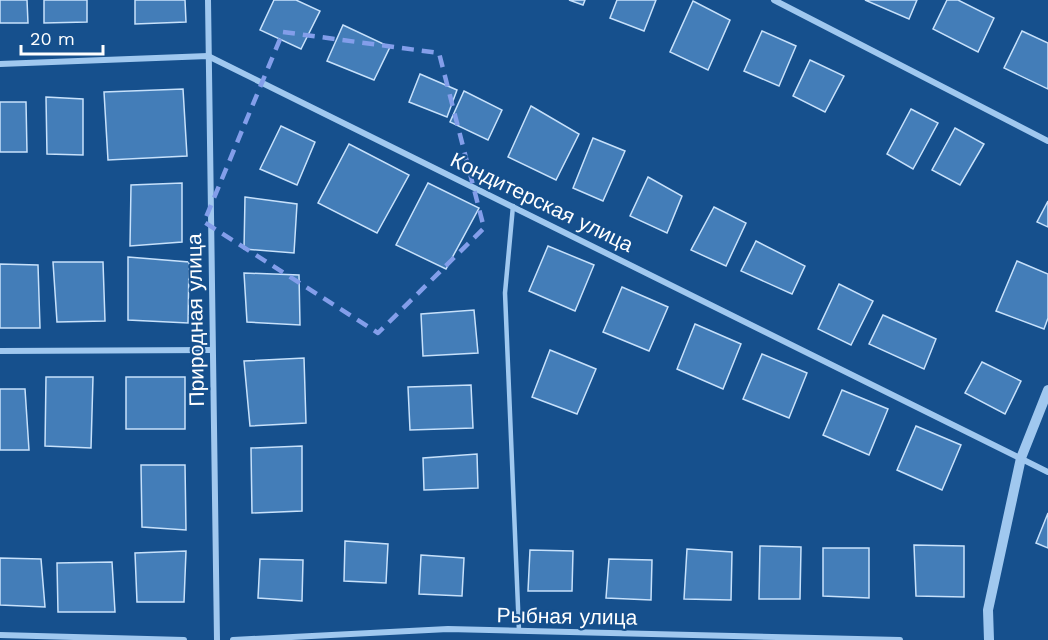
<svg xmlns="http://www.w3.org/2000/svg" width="1048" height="640" font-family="'Work Sans',sans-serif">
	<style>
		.building { fill: #437db8; stroke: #c7e1fb; stroke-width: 1.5 }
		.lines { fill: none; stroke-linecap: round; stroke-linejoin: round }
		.service { stroke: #a0c8ef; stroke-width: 4.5 }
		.minor { stroke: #a0c8ef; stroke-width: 6 }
		.tertiary { stroke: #a0c8ef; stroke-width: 10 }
		.marked { fill: none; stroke: #839eea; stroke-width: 4.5; stroke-dasharray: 12 8; stroke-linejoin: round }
		.labels { text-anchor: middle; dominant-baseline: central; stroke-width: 4.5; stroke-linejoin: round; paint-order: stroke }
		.street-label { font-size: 21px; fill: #fff; stroke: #16508d }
	</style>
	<rect width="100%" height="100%" fill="#16508d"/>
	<g class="building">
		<path d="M0,0H27L28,23H0Z"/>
		<path d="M44,0H87V22L44,23Z"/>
		<path d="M135,0H185L186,22L135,24Z"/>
		<path d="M274,0H296L320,11L301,49L260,30Z"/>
		<path d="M569,0H585L583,5Z"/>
		<path d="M617,0H656L644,31L610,18Z"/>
		<path d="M865,0H917L909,19Z"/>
		<path d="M947,0H958L994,18L978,52L933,29Z"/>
		<path d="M693,1L730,20L708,70L670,52Z"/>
		<path d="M343,25L390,47L374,80L327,61Z"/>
		<path d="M762,31L796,46L779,86L744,71Z"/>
		<path d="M1022,31L1048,43V89L1004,68Z"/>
		<path d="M810,60L844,76L825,112L793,96Z"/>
		<path d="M420,74L457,90L447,117L409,102Z"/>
		<path d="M183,89L187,156L108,160L104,92Z"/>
		<path d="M464,91L502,110L488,140L450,122Z"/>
		<path d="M46,97L83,99V155L47,154Z"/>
		<path d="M0,102H26L27,152H0Z"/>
		<path d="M531,106L579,134L556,180L508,157Z"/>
		<path d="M911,109L938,123L913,169L887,154Z"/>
		<path d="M281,126L315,142L297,185L260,169Z"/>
		<path d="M955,128L984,144L960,185L932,170Z"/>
		<path d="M593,138L625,151L603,201L573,188Z"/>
		<path d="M349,144L409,175L377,233L318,203Z"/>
		<path d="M648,177L682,196L667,233L630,216Z"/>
		<path d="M182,183V242L130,246L131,185Z"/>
		<path d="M428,183L479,208L446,269L396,245Z"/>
		<path d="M245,197L297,204L294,253L244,249Z"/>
		<path d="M1048,201V227L1037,222Z"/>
		<path d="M714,207L746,223L726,266L691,250Z"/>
		<path d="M756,241L805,266L792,294L741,271Z"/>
		<path d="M548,246L594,265L575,311L529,291Z"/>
		<path d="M128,257L189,262L188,323L128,320Z"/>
		<path d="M1017,261L1048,274V318L1044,329L996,311Z"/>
		<path d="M53,262H103L105,321L57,322Z"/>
		<path d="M0,264L38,265L40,328H0Z"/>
		<path d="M244,273L299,275L300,325L247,322Z"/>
		<path d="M839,284L873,301L851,345L818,329Z"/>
		<path d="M622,287L668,307L649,351L603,332Z"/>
		<path d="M474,310L478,353L423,356L421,314Z"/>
		<path d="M883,315L936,339L924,369L869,344Z"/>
		<path d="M695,324L741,344L723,389L677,369Z"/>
		<path d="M550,350L596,369L577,414L532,397Z"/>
		<path d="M762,354L807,373L789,418L743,399Z"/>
		<path d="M304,358L306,423L250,426L244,361Z"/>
		<path d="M982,362L1021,381L1005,414L965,393Z"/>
		<path d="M46,377H93L91,448L45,446Z"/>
		<rect x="126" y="377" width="59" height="52"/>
		<path d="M471,385L473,428L410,430L408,387Z"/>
		<path d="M0,389H25L29,450H0Z"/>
		<path d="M842,390L888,409L869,455L823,435Z"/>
		<path d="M916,426L961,445L942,490L897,470Z"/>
		<path d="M302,446V511L252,513L251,448Z"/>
		<path d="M477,454L478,488L424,490L423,458Z"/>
		<path d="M141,465H185L186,530L142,527Z"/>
		<path d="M1048,513V548L1036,543Z"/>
		<path d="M345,541L388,544L386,583L344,581Z"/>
		<path d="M914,545L964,546V597L916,596Z"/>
		<path d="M760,546L801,547L800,599H759Z"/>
		<path d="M823,548H869V598L823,596Z"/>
		<path d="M687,549L732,552L731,600L684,599Z"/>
		<path d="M530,550L573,551L572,591H528Z"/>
		<path d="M186,551L184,602H137L135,553Z"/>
		<path d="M421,555L464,558L462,596L419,594Z"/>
		<path d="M0,558L41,559L45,607L0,605Z"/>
		<path d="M260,559L303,560L302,601L258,598Z"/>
		<path d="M609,559L652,560L651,600L606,598Z"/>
		<path d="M112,562L115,612H58L57,563Z"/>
	</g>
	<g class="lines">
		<path class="service" d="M513,206L505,293L519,631"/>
		<g class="minor">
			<path d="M208,0L217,640"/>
			<path d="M774,0L1048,141"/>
			<path d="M0,64L208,56L1048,472"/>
			<path d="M0,351L212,350"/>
			<path d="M0,635L184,640"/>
			<path d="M233,640L448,629L900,640"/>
		</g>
		<path class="tertiary" d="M989,640L988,610L1021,458L1048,390"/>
	</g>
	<path class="marked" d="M283,32L439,53L484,228L378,333L204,222Z"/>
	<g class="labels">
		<g class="street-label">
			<text transform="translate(542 202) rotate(26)">Кондитерская улица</text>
			<text transform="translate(195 320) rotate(-91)">Природная улица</text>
			<text transform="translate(567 616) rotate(1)">Рыбная улица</text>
		</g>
	</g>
	<path d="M21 45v9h82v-9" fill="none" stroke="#ffffff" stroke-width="3"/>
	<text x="30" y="45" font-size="18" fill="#ffffff" stroke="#16508d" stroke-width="4.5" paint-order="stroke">20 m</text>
</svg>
